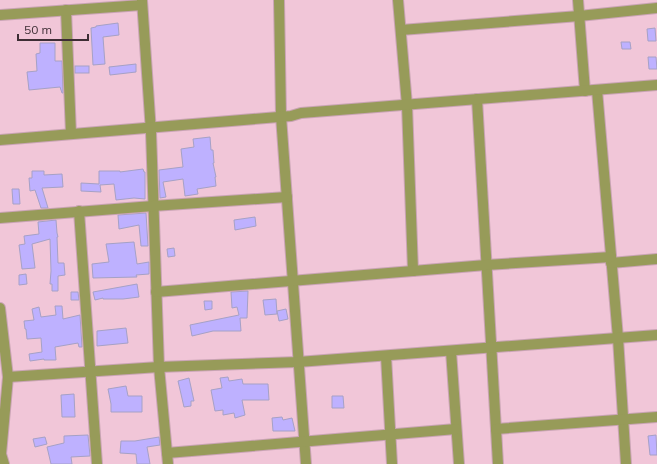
<svg xmlns="http://www.w3.org/2000/svg" width="657" height="464" font-family="Mulish,sans-serif">
	<style>
		.building { fill: #beb1ff; stroke: #a6a1c6 }
		.lines { fill: none; stroke-linecap: round; stroke-linejoin: round }
		.minor-casing { stroke: #c9a4b4; stroke-width: 12 }
		.minor { stroke: #979b59; stroke-width: 10 }
	</style>
	<rect width="100%" height="100%" fill="#f1c6d8"/>
	<g class="building">
		<path d="M118,23L119,35L103,37L105,64L93,65L91,28L96,27V26Z"/>
		<path d="M655,28L656,41H648L647,29Z"/>
		<path d="M621,42H630L631,49H622Z"/>
		<path d="M40,43H55V61H62L63,93H62L60,87L29,90L27,72L37,71L36,54L40,53Z"/>
		<path d="M648,57H656L657,69H649Z"/>
		<path d="M136,64V72L110,75L109,67Z"/>
		<rect x="75" y="66" width="14" height="7"/>
		<path d="M210,137L211,150H213L214,163H213L216,177H215L216,186L197,189L198,194L185,196L183,179L163,182L166,197L160,198L159,170L183,167L181,149L194,147L193,139Z"/>
		<path d="M143,169L144,172H145V199L134,198L116,200L114,184L100,185L101,192L81,191V183L99,184V171H120V172Z"/>
		<path d="M32,171H44V175L62,174L63,187L42,188L48,208H41L35,190L30,191L29,178H32Z"/>
		<path d="M12,189H19L20,204H13Z"/>
		<path d="M146,213L148,246H141L139,225L119,229L118,215Z"/>
		<path d="M255,217L256,226L235,230L234,220Z"/>
		<path d="M56,220L57,233L58,237H57L58,263H64L65,275L58,276V291H52V284H50L51,271L50,239L32,244L35,268L22,269L19,245L25,244L24,236L39,234L38,222Z"/>
		<path d="M134,242L137,264L149,262V274L136,275L137,277L93,278L92,264L109,262L106,244Z"/>
		<path d="M174,248L175,256L168,257L167,249Z"/>
		<path d="M26,274L27,284L19,285V275Z"/>
		<path d="M137,284L139,297L123,299H103V298L95,300L93,292Z"/>
		<path d="M248,291L247,318H240L241,331H213L192,336L190,325L239,315L237,307L232,308L231,292Z"/>
		<path d="M71,292H78L79,300H71Z"/>
		<path d="M276,299L277,314L265,315L263,300Z"/>
		<path d="M204,301H212V309L205,310Z"/>
		<path d="M55,306H62L63,319L80,315L82,347H79L78,343L55,347L56,360H44V359L30,361L29,354L42,352L41,338L27,339L26,329H25L24,321L34,320L32,309L39,307L41,317L56,315Z"/>
		<path d="M286,309L288,319L279,321L277,311Z"/>
		<path d="M126,328L128,343L97,346V331Z"/>
		<path d="M228,377L229,381L242,379L243,384H268L269,400H242L245,415L235,418L234,413L223,415V410L215,411L211,390L222,388L220,378Z"/>
		<path d="M189,378L194,401H191V406L184,407L178,381Z"/>
		<path d="M126,386L128,396H142V412H111V404L108,389Z"/>
		<path d="M74,394L75,417H62L61,395Z"/>
		<path d="M332,396H343L344,408H332Z"/>
		<path d="M282,417L283,420L292,418L295,431H273L272,418Z"/>
		<path d="M88,435L90,456L71,457L72,464H51L47,447L64,443V436Z"/>
		<path d="M656,435L657,455H650L648,436Z"/>
		<path d="M45,437L47,444L35,447L33,439Z"/>
		<path d="M159,437L160,445L147,447L150,464H137L136,454L120,453L121,441H135Z"/>
	</g>
	<g class="lines">
		<defs>
			<g id="minor">
				<path d="M142,0L151,132L159,367L168,464"/>
				<path d="M279,0L281,116L306,464"/>
				<path d="M398,0L407,105L413,271"/>
				<path d="M578,0L585,91"/>
				<path d="M66,10L71,134"/>
				<path d="M0,15L142,5"/>
				<path d="M401,30L579,16L657,8"/>
				<path d="M597,90L618,338L626,464"/>
				<path d="M477,99L498,464"/>
				<path d="M0,140L291,116L301,113L657,85"/>
				<path d="M79,211L97,464"/>
				<path d="M0,218L153,206L287,197"/>
				<path d="M611,263L657,259"/>
				<path d="M156,292L486,265L611,257"/>
				<path d="M0,308L8,377L1,454L4,464"/>
				<path d="M451,351L459,464"/>
				<path d="M386,356L392,464"/>
				<path d="M8,377L159,367L298,362L657,335"/>
				<path d="M496,429L657,417"/>
				<path d="M167,453L456,429"/>
			</g>
		</defs>
		<use href="#minor" class="minor-casing"/>
		<use href="#minor" class="minor"/>
	</g>
	<path d="M18 34v6h70v-6" fill="none" stroke="#3d2d34" stroke-width="2"/>
	<text x="24" y="34" font-size="12" fill="#3d2d34" stroke="#f1c6d8" stroke-width="3" paint-order="stroke">50 m</text>
</svg>
